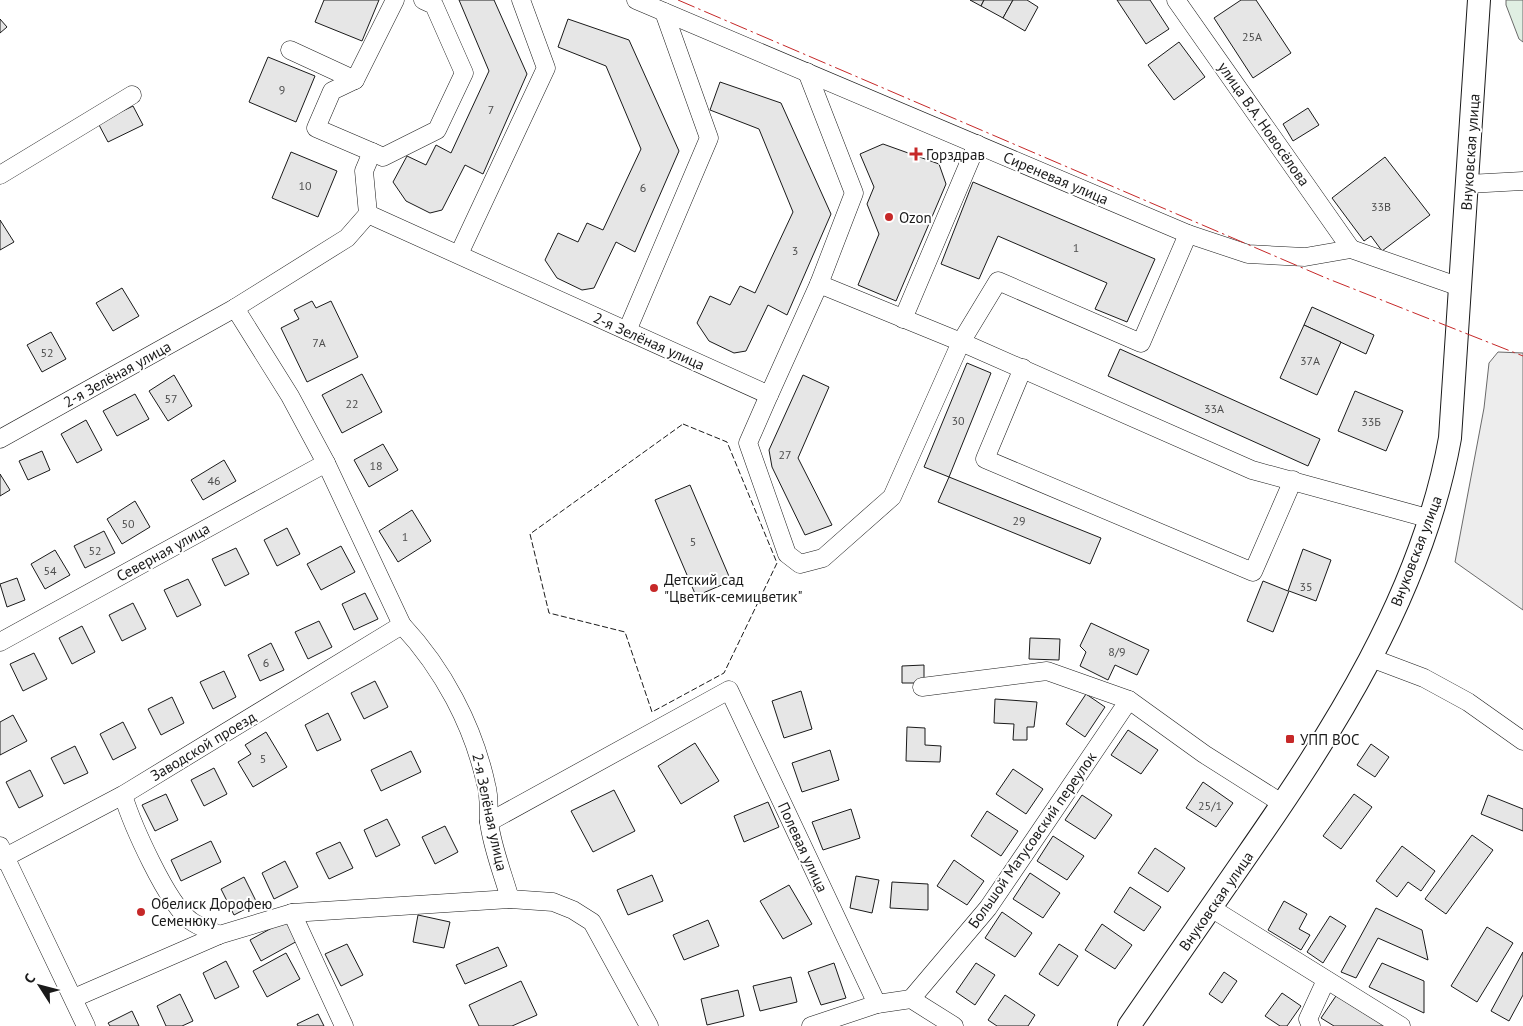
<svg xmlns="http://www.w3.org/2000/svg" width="1523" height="1026" font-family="'PT Sans',sans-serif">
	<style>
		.green { fill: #e0efe3; stroke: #6a6a6a }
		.parking { fill: #ededed; stroke: #6a6a6a }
		.building { fill: #e6e6e6; stroke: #1a1a1a }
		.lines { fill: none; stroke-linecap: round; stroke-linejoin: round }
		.minor-casing { stroke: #1a1a1a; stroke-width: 19 }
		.major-casing { stroke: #1a1a1a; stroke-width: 24 }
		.minor { stroke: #fff; stroke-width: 18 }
		.major { stroke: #fff; stroke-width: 22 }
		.fence { stroke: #1a1a1a; stroke-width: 1; stroke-dasharray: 6 2.5; stroke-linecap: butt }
		.power { stroke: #c62828; stroke-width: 1; stroke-dasharray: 18 4 2.5 4; stroke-linecap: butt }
		.poi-dot { fill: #c62828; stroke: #fff; stroke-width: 2 }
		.labels { text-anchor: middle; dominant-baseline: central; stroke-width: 4; stroke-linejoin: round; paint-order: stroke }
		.number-label { font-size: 12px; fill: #4d4d4d }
		.street-label { font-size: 15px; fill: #1a1a1a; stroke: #fff }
		.poi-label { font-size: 15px; fill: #1a1a1a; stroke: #fff; text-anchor: start }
	</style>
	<rect width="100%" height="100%" fill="#fff"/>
	<path class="green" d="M1506,0H1523V42L1519,39L1506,5Z"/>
	<path class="parking" d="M1498,352L1523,353V610L1455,562L1484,408L1489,363Z"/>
	<g class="building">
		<path d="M324,0H379L362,41L315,22Z"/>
		<path d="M459,0H494L527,74L483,174L465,165L442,210L430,213L406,201L393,182L407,156L426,165L436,145L451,153L489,71Z"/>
		<path d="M970,0H984L981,6Z"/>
		<path d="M984,0H1013L1003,18L981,6Z"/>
		<path d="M1013,0H1027L1038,7L1025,31L1003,18Z"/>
		<path d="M1117,0H1150L1169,29L1146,44Z"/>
		<path d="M1241,0H1256L1291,53L1253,78L1214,18Z"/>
		<path d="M0,19L7,27L0,33Z"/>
		<path d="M568,19L629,40L679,151L635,252L616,242L594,288L582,290L557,278L545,260L558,233L578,242L587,223L603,230L641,149L606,66L558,47Z"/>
		<path d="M1179,42L1205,77L1174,100L1148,65Z"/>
		<path d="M268,57L315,76L296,122L249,102Z"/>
		<path d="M720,82L781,103L831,214L787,315L768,305L746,351L734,353L709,341L697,323L710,296L730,305L740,286L755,293L793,212L759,129L710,110Z"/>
		<path d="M133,106L143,125L108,142L98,123Z"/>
		<path d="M1308,108L1319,125L1293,141L1283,124Z"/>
		<path d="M883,144L939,164L946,184L896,301L858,285L879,234L867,204L874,187L860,154Z"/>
		<path d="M291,152L337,171L318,217L272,198Z"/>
		<path d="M1385,157L1430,215L1382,251L1371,236L1364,241L1332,198Z"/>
		<path d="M973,182L1155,259L1127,322L1095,309L1107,283L998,236L979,279L941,264Z"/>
		<path d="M0,220L14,242L0,250Z"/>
		<path d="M122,288L139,316L113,331L96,303Z"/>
		<path d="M312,301L316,308L331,301L358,357L307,382L281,328L299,319L294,310Z"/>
		<path d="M1312,307L1374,335L1366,354L1304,325Z"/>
		<path d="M1304,325L1341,342L1317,395L1280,378Z"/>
		<path d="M51,332L66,359L42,372L27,345Z"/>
		<path d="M1120,349L1320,439L1308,466L1108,376Z"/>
		<path d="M967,363L991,373L949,477L924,467Z"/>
		<path d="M362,374L382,412L342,433L322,395Z"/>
		<path d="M174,375L192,406L168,421L149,391Z"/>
		<path d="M803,375L829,387L798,458L832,525L805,535L772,467L769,450Z"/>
		<path d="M1355,391L1403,411L1386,451L1338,431Z"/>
		<path d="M135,394L149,419L117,436L103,411Z"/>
		<path d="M86,420L102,450L77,463L61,434Z"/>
		<path d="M383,444L398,470L369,487L354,460Z"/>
		<path d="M42,451L50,470L28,480L19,461Z"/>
		<path d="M224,460L236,481L203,500L191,480Z"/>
		<path d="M0,474L10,490L0,496Z"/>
		<path d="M949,477L1101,538L1090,564L938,502Z"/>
		<path d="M690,485L731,581L696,596L655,500Z"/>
		<path d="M135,501L150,527L122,544L107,519Z"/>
		<path d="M412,510L431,541L398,562L379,531Z"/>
		<path d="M287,528L300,554L277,566L264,540Z"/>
		<path d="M104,531L115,553L85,568L74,546Z"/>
		<path d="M341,546L355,572L321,590L307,564Z"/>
		<path d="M236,548L249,574L225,586L212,559Z"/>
		<path d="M1303,549L1331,560L1316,601L1289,591L1273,632L1247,621L1263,581L1288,591Z"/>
		<path d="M55,550L70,575L45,589L31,564Z"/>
		<path d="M17,578L25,600L7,607L0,584Z"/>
		<path d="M188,579L201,605L177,617L164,590Z"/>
		<path d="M365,593L378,619L354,630L342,604Z"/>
		<path d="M133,603L146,629L122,641L109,615Z"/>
		<path d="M319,621L332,647L308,659L295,632Z"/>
		<path d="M1091,623L1149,650L1137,675L1115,665L1108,680L1080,666L1086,652L1080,646Z"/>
		<path d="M82,626L95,652L72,664L59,638Z"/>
		<path d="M1030,638L1060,639L1059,660L1029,659Z"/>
		<path d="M271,643L284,670L260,681L248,655Z"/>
		<path d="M34,653L47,679L23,691L10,664Z"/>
		<path d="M924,665V683H902V666Z"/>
		<path d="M224,671L236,697L213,709L200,682Z"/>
		<path d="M375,681L388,707L364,719L351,693Z"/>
		<path d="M801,691L812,729L784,738L772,701Z"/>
		<path d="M1086,694L1105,707L1085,737L1066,724Z"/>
		<path d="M172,697L184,723L161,735L148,709Z"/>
		<path d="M995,699L1037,702L1034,727H1027V740H1013L1014,724L994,723Z"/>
		<path d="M328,713L341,740L317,751L305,725Z"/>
		<path d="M13,715L27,741L0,755V722Z"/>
		<path d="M123,722L136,748L113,760L100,734Z"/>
		<path d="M907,727L925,728V745L941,746L940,762L906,761Z"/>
		<path d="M1128,730L1158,750L1141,774L1111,755Z"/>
		<path d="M266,732L287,767L253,787L238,762L251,754L245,745Z"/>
		<path d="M695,743L719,781L681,804L658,766Z"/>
		<path d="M1371,744L1389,757L1375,777L1357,765Z"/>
		<path d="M75,746L88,773L64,784L51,758Z"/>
		<path d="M830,750L839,780L802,792L792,763Z"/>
		<path d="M411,751L421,772L381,791L371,770Z"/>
		<path d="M214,768L227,794L204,806L191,780Z"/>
		<path d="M1013,769L1043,789L1026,814L996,794Z"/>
		<path d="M30,770L43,796L19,808L6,782Z"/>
		<path d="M1203,782L1233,803L1216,827L1186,808Z"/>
		<path d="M614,790L635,831L593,852L571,811Z"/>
		<path d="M166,794L178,820L155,831L142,805Z"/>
		<path d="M1354,794L1372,807L1341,849L1323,836Z"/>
		<path d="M1082,795L1112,815L1095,839L1065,820Z"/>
		<path d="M1488,795L1523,809V831L1481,814Z"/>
		<path d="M768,802L779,827L744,842L734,816Z"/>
		<path d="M851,809L860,838L823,850L812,822Z"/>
		<path d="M987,811L1018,831L1001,856L971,836Z"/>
		<path d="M387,819L400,845L376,857L364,830Z"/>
		<path d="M445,826L458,852L435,864L422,837Z"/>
		<path d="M1472,835L1493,850L1446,914L1425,899Z"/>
		<path d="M1053,836L1084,856L1067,880L1037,861Z"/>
		<path d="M211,841L221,862L181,881L171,860Z"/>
		<path d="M340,842L353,868L329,879L316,853Z"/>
		<path d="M1402,846L1435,871L1421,891L1408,882L1397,897L1376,881Z"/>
		<path d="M1155,848L1185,868L1168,892L1138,873Z"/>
		<path d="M954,860L984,881L967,905L937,886Z"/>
		<path d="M285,861L298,887L274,899L262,873Z"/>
		<path d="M1030,873L1060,893L1043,918L1013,899Z"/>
		<path d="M652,875L663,901L628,915L617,890Z"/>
		<path d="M856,876L879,880L872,913L850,908Z"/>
		<path d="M244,877L257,903L234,915L221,889Z"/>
		<path d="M892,882L928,884V910L890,908Z"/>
		<path d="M789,885L812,924L783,939L760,901Z"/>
		<path d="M1130,887L1161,907L1144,931L1114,912Z"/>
		<path d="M1284,901L1307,914L1299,929L1310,935L1301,950L1268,930Z"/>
		<path d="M1376,908L1422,930L1428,960L1378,938L1356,978L1341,972Z"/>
		<path d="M1002,912L1032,933L1015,957L985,938Z"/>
		<path d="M418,915L450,922L444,948L413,942Z"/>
		<path d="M1330,916L1346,926L1323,963L1307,952Z"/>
		<path d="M290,918L301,939L261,961L250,940Z"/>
		<path d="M708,920L719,946L684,960L673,935Z"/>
		<path d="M1102,924L1132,945L1115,969L1085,950Z"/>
		<path d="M1487,927L1513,943L1477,1002L1451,986Z"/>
		<path d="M347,944L363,975L341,986L325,954Z"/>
		<path d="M1059,944L1078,956L1058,986L1039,974Z"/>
		<path d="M498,947L507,966L465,984L456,965Z"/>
		<path d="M1523,952V995L1509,1021L1491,1011Z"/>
		<path d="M286,953L300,979L267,997L253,971Z"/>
		<path d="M226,961L239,987L215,999L203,973Z"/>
		<path d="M834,963L846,998L821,1005L808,972Z"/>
		<path d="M976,963L995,975L975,1005L956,992Z"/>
		<path d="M1382,963L1424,981V1013L1369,987Z"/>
		<path d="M1224,972L1237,981L1222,1003L1209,994Z"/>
		<path d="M791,977L797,1002L760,1011L753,986Z"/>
		<path d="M521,981L537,1015L512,1026H479L469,1005Z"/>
		<path d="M738,990L744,1016L707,1025L701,999Z"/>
		<path d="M1282,993L1301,1006L1287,1026H1280L1265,1016Z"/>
		<path d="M1338,993L1389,1026H1334L1321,1018Z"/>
		<path d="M180,994L193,1021L182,1026H166L157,1006Z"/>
		<path d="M1005,995L1035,1015L1028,1026H997L988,1020Z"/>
		<path d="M132,1011L139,1026H110L108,1023Z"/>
		<path d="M318,1014L324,1026H298L297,1024Z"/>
	</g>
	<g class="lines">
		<defs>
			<g id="minor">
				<path d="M636,0L1188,234L1248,254L1305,257L1351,249L1460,287"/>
				<path d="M1176,0L1351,249"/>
				<path d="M290,50L355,80"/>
				<path d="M807,72L854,193L819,284"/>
				<path d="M372,152L383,157L437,130L464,73L434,5L423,0"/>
				<path d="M0,175L132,95"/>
				<path d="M1468,184L1523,181"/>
				<path d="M368,214L364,171L372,152L316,128L332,91L355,80L395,0"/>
				<path d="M459,254L546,68L521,0"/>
				<path d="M235,308L290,396L326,463L402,625C443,669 473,725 486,784C490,798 488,808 489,822C492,847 503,874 510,899"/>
				<path d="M903,319L977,144"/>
				<path d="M627,331L709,138L664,12"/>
				<path d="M1023,368L985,459L1253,572L1293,480"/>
				<path d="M769,395L748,443L787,554L800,564L823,558L892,497L961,342L998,281L1141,343L1188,234"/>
				<path d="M0,439L235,308L347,238L368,214L769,395L819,284L961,342L1252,470L1431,519"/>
				<path d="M0,642L326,463"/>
				<path d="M1371,658L1424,678L1468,702L1523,741"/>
				<path d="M922,687L1047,671L1129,700L1204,754L1283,804"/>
				<path d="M123,795C132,824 167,904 191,921C199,927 210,930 219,935"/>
				<path d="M489,822L729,690L877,1004"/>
				<path d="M0,846L86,1026"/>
				<path d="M0,860L123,795L402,625"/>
				<path d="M1211,908L1401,1026"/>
				<path d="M292,913L344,1026"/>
				<path d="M74,998L219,935L292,913L510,899L553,902L573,910L592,922L649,1026"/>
				<path d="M911,999L988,908L1129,700"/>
				<path d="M811,1026L877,1004L911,999L954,1026"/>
				<path d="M1311,1026L1308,1019L1326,980"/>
			</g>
			<path id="major" d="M1129,1026C1167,971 1205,916 1243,861C1332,733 1422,595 1450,438L1479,0"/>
		</defs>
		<use href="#minor" class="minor-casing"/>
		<use href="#major" class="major-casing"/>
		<use href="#minor" class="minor"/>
		<use href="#major" class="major"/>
		<path class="fence" d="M683,424L727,442L777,563L724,673L652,712L625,632L549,613L530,534Z"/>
		<path class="power" d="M678,0L1326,278L1523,356"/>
	</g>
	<g class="poi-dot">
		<path d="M913.5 146.5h5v5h5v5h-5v5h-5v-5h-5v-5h5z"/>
		<circle cx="889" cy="217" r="5"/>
		<circle cx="654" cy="588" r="5"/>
		<rect x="1285" y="734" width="10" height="10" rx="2.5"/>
		<circle cx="141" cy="912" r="5"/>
	</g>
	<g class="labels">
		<g class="number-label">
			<text x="1252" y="36">25А</text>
			<text x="282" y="89">9</text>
			<text x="491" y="109">7</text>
			<text x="305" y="185">10</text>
			<text x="643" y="187">6</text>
			<text x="1381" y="206">33В</text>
			<text x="1076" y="247">1</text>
			<text x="795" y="250">3</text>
			<text x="319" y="342">7А</text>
			<text x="47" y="352">52</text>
			<text x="1310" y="360">37А</text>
			<text x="171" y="398">57</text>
			<text x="352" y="403">22</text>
			<text x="1214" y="408">33А</text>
			<text x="958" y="420">30</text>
			<text x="1371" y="421">33Б</text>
			<text x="785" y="454">27</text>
			<text x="376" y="465">18</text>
			<text x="214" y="480">46</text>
			<text x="1019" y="520">29</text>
			<text x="128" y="523">50</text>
			<text x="405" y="536">1</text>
			<text x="693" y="541">5</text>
			<text x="95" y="550">52</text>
			<text x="50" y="570">54</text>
			<text x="1306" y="586">35</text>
			<text x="1117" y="651">8/9</text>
			<text x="266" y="662">6</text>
			<text x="263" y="758">5</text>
			<text x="1210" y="805">25/1</text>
		</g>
		<g class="street-label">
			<text transform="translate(1264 124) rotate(55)">улица В.А. Новосёлова</text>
			<text transform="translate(1470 152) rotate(-86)">Внуковская улица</text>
			<text transform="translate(1056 178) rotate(23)">Сиреневая улица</text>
			<text transform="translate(649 341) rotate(24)">2-я Зелёная улица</text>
			<text transform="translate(117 374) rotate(-29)">2-я Зелёная улица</text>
			<text transform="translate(1416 551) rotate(-69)">Внуковская улица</text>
			<text transform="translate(163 552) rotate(-29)">Северная улица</text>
			<text transform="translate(203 746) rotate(-31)">Заводской проезд</text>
			<text transform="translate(490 812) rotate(78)">2-я Зелёная улица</text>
			<text transform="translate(1032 840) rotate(-55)">Большой Матусовский переулок</text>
			<text transform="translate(803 847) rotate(65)">Полевая улица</text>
			<text transform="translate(1216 901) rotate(-55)">Внуковская улица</text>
		</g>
		<g class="poi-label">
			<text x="926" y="154">Горздрав</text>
			<text x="899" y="217">Ozon</text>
			<text x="664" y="579">Детский сад<tspan x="664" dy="17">"Цветик-семицветик"</tspan></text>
			<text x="1300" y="739">УПП ВОС</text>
			<text x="151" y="903">Обелиск Дорофею<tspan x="151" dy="17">Семенюку</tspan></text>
		</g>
	</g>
	<g transform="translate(40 986) rotate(306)" stroke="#ffffff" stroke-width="4" paint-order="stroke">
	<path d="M0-4L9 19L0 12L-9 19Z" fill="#1a1a1a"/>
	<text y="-8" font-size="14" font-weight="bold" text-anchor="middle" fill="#1a1a1a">С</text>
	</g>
</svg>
